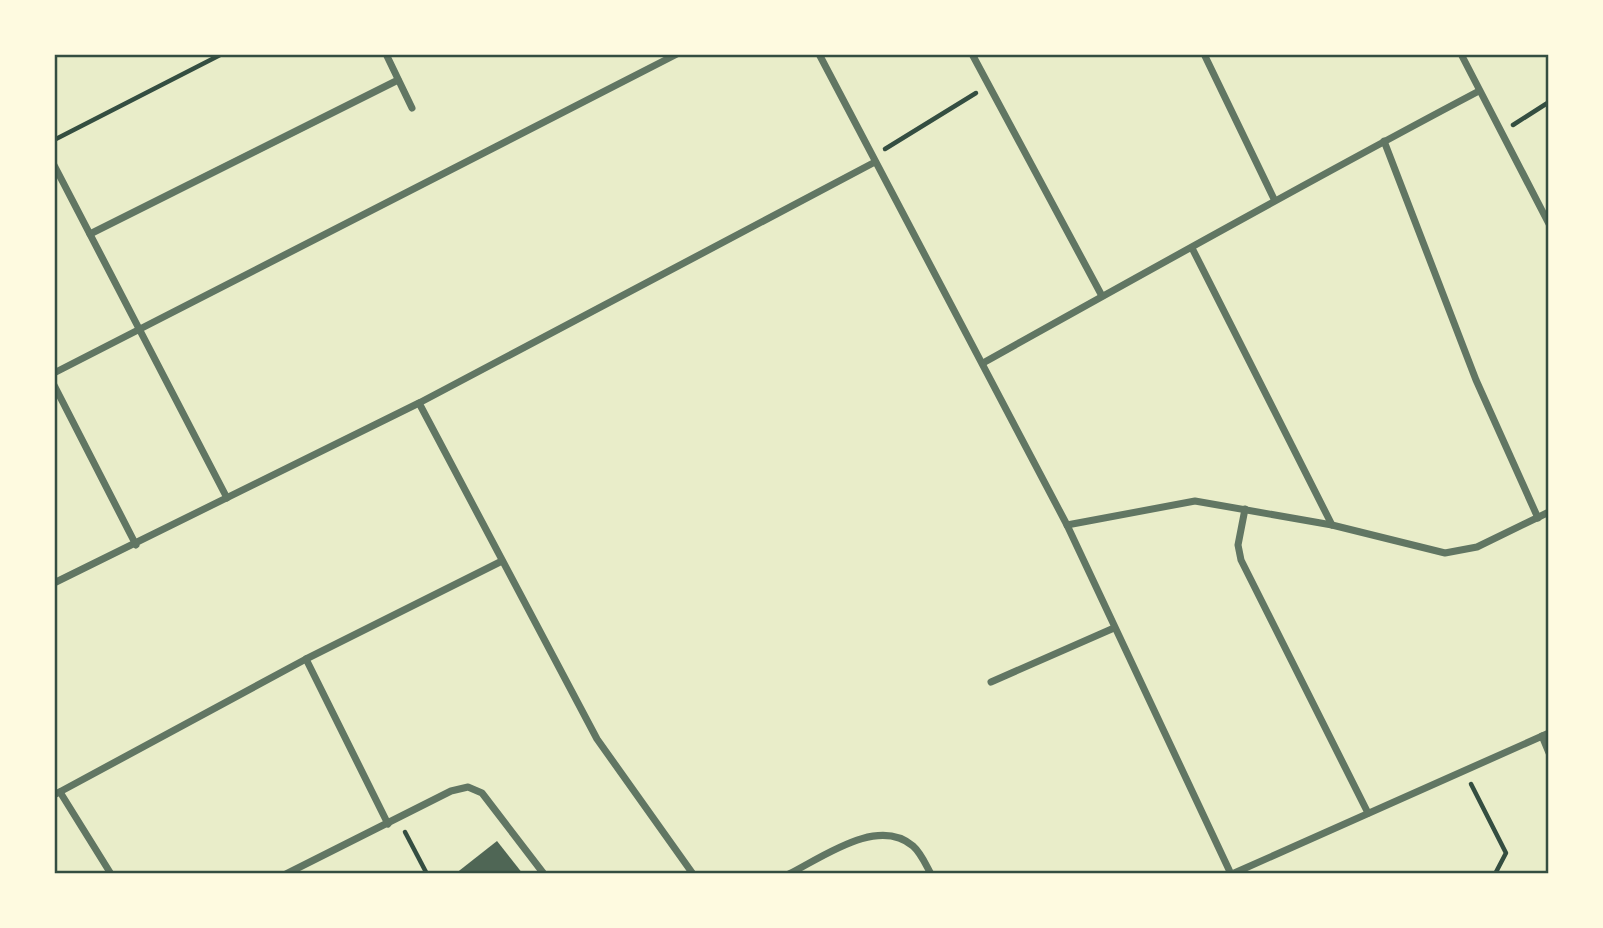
<svg xmlns="http://www.w3.org/2000/svg" width="1603" height="928" viewBox="0 0 1603 928" font-family="'Alegreya Sans',sans-serif">
<style>
.building{fill:#4f6655}
.lines{fill:none;stroke-linecap:round;stroke-linejoin:round}
.path{stroke:#344e41;stroke-width:4.5}
.minor{stroke:#617663;stroke-width:7}
.neatline{fill:none;stroke:#344e41;stroke-width:2.5}
</style>
<rect width="100%" height="100%" fill="#e9edc9"/>
<path class="building" d="M497,841l26,33h-68z"/>
<g class="lines">
<g class="path">
<path d="M1513,125l36,-23"/>
<path d="M54,140l168,-86"/>
<path d="M885,149l91,-56"/>
<path d="M1471,784l35,69 -11,21"/>
<path d="M405,832l22,42"/>
</g>
<g class="minor">
<path d="M386,54l26,54"/>
<path d="M819,54l248,471 164,349"/>
<path d="M972,54l130,242"/>
<path d="M1204,54l70,145"/>
<path d="M1461,54l88,170"/>
<path d="M1384,141l92,239 62,138"/>
<path d="M54,165l173,333"/>
<path d="M90,234l308,-154"/>
<path d="M1192,248l140,277"/>
<path d="M983,363c165,-92 329,-184 496,-272"/>
<path d="M54,373l623,-319"/>
<path d="M54,385l82,160"/>
<path d="M419,403l178,336 96,135"/>
<path d="M1245,509l-7,36 3,15 127,253"/>
<path d="M1067,525l128,-24 137,24 113,28 32,-6 72,-35"/>
<path d="M54,583l365,-180 456,-241"/>
<path d="M306,659l82,165"/>
<path d="M991,682l123,-54"/>
<path d="M1542,736l7,17"/>
<path d="M60,792l51,82"/>
<path d="M54,795l252,-136 196,-98"/>
<path d="M286,874l165,-83 17,-4 14,6 62,81"/>
<path d="M789,874c34,-17 89,-58 124,-28 8,7 13,19 18,28"/>
<path d="M1232,874l317,-141"/>
</g>
</g>
<rect width="1603" height="928" fill="none" stroke="#fefae0" stroke-width="112"/>
<rect x="56" y="56" width="1491" height="816" class="neatline"/>
</svg>
